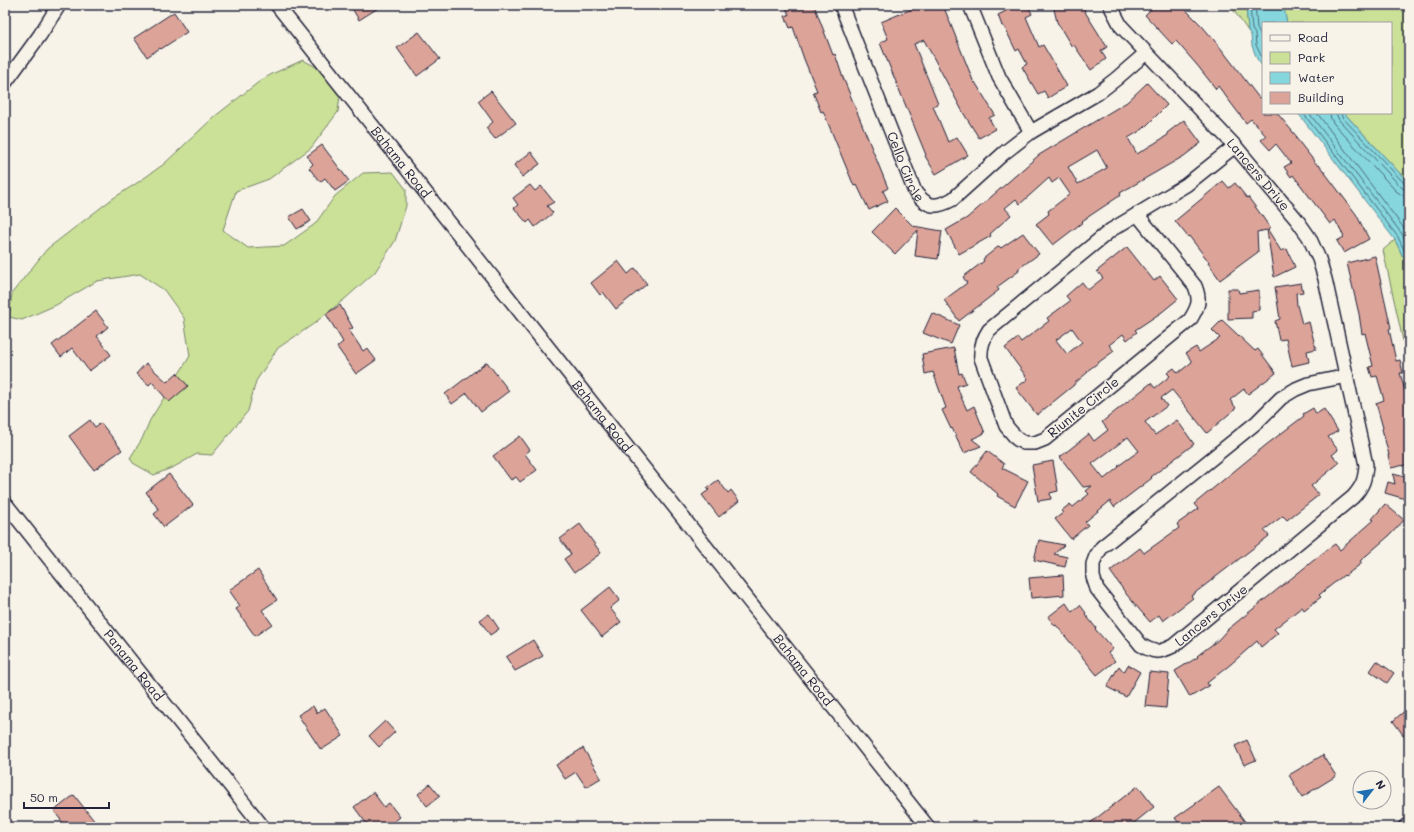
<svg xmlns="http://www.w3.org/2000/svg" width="1414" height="832" viewBox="0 0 1414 832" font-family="Mali,sans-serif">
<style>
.green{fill:#cae197;stroke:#768269}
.water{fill:#85d6dd;stroke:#5d8e9c}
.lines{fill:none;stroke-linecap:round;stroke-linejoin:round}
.shore{stroke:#4a6a7c;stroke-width:1}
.building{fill:#dca399;stroke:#22223b;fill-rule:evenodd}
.minor-casing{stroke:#22223b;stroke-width:16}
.minor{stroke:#f7f3e8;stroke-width:13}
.labels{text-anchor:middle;stroke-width:3;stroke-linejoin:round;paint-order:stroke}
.street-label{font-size:13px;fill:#22223b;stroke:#f7f3e8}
</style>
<rect width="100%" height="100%" fill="#f7f3e8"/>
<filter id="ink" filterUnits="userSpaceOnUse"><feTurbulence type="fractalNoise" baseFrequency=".025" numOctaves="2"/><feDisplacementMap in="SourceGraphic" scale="8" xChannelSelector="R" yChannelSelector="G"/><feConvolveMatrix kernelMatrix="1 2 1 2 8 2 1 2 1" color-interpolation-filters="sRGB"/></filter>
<g filter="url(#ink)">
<g class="green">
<path d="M1230,5h16l2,26z"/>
<path d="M1280,5h129v178l-65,-70h47v-90h-104z"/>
<path d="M303,60l15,8 22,27 -2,17 -27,36 -42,31 -33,12 -13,39 25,18 36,-2 31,-22 20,-28 28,-23 30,-1 13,17v17l-11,35 -20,31 -29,26 -34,27 -34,23 -22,33 -8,30 -36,44 -15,-1 -23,13 -20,8 -21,-12 -3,-5 12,-19 8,-19 40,-64 -6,-38 -20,-28 -24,-16 -43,7 -41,24 -34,15 -13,-3 3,-24 35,-44 65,-50 28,-18 24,-17 50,-47 46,-36 12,-7z"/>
<path d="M1395,240l8,17 6,3v108l-26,-118z"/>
</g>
<g class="water">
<path d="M1246,5h34l4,3 3,15h-24v44l-6,-8 -5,-13 -1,-11 -3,-4z"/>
<path d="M1298,113h46l65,70v77l-6,-3 -8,-17z"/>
</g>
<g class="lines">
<g class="shore">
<path d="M1250,5l2,24 3,5 1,11 7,15"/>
<path d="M1255,5l2,23 3,5 3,16"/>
<path d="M1303,113l95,124 8,17 3,1"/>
<path d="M1309,113l93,121 7,14"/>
<path d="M1317,113l92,122"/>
<path d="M1330,113l1,6 3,5 62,67 6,4 7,1"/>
<path d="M1336,113l3,7 62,67 3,2 5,1"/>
<path d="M1341,113l1,4 62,66 5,2"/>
</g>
</g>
<g class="building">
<path d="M350,5h33l-24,15z"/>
<path d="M785,5h29l19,50 2,-1 7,21 46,113 -5,3 5,10 -19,9 -12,-25 -3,1 -31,-75 -2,1 -8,-20 4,-1 -13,-32 -11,-32 -3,1 -5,-12 4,-1z"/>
<path d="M921,5h22l31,78 1,-1 20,33 -6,3 6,11 -16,9 -15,-24 -40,-74 -10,4 24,60 -5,2 15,36 9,-5 11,18 -32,19 -11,-18 1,-1 -46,-112 8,-4 -7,-17z"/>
<path d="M1003,5h25l4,9 -6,3 13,30 4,-2 24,41 -19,12 -4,-7 -6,3 -16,-27 5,-3 -8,-15 -3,2 -12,-25h-2l-4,-11 8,-4z"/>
<path d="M1053,5h30l2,7 22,35 -6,4 5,8 -15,11 -17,-25 -2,2 -15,-25z"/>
<path d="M1155,5h26l21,21 17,20 40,52 4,-3v18h14l20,24 -1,1 22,28 1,-1 37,49 13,25 -25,14 -7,-12 7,-4 -9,-17 -5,4 -37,-49 -2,2 -7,-10 7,-4 -15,-19 -6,6 -9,-10 5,-4 -15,-17 -5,4 -28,-37 -2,3 -19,-24 -21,-24 -4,3 -27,-29z"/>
<path d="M174,12l13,20 -26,17 -1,-1 -13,9 -13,-19z"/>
<path d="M419,32l21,27 -23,17 -20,-28z"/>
<path d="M1147,83l20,22 -24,24 -15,9 9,16 31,-19 -1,-2 17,-13 17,23 -17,13 -64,37 1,2 -39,26 1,1 -30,23 -17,-21 13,-10 -1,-3 22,-17 -11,-16 -7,5 -3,-5 -29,26 -4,-5 -11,9 6,7 -21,19 1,2 -32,18 -13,-24 21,-12 72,-63 88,-53zM1097,150l10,18 -29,16 -10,-17z"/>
<path d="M491,91l25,32 -21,16 -9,-11 7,-6 -15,-21z"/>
<path d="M322,145l27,36 -14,10 -10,-13 -5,4 -11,-14 4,-4 -6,-8z"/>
<path d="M531,152l9,12 -18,13 -8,-12z"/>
<path d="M1223,181l6,7 6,-5 12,15 1,-1 14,19 8,12 -2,2 13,21 6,-2 8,18 -21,10 -7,-47 -10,2 1,20 -38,28 -12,-17 1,-1 -20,-26 -1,1 -13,-16z"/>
<path d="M530,185l5,6 6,-5 13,16 -7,4 6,7 -18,14 -5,-7 -3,3 -13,-15 4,-3 -5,-7z"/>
<path d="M895,208l18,18 29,5 -4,28 -23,-3 3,-26 -23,24 -23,-22z"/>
<path d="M303,209l8,12 -14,8 -8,-12z"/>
<path d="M1023,233l16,21 -21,15 1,2 -22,16 2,3 -40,31 -15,-21 23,-17 -4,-6 21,-16 -1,-2 16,-13 2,2z"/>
<path d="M1127,247l27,34 6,-5 18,23 -16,13 -27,18 2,2 -10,8 -4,-6 -14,11 5,6 -27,20 1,1 -14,12v1l-37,30 -21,-27 12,-9 -23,-31 13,-10 3,4 28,-21 -2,-3 23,-17 -4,-5 16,-14 6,8 15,-12 -6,-7zM1072,328l10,14 -15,12 -11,-14z"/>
<path d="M1375,256l16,72 -2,1 7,32 4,-1 3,13h-3l9,32v2l-3,1 3,12v44l-18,4 -3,-13h1l-7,-26 1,-1 -7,-25 8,-3 -7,-24 -5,1 -3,-10 4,-1 -8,-33 -3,1 -3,-20 -12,-51z"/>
<path d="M618,261l10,13 7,-6 12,16 -31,25 -13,-17 -3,3 -9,-12z"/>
<path d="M1301,283l2,9 -7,1 1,12 5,19 7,-2 7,27 -9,2 2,11 -17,4 -6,-27 -7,1 -4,-19 5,-2 -5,-32z"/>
<path d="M1228,289h10l1,4 20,-3v20l-7,1v7l-24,1z"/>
<path d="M340,305l13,23 -4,2 14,21 4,-3 9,12 -20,14 -19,-27 6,-5 -17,-28z"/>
<path d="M96,311l12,16 -11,9 14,19 -22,16 -17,-23 -11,9 -9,-12z"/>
<path d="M932,313l27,12 -8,19 -28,-11z"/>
<path d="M1222,320l33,31 3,-2 18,24 -28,21 -4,-5 -14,11 6,8 -29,25 -35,-43 -11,8 6,8 -22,16 10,13 22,-15 17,24 -43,33 1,1 -38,29 -4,-6 -25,21 3,3 -17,14 -16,-20 8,-6 -2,-2 9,-7 3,3 16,-13 -3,-3 6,-5 -9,1 -23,-30 29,-23 5,7 14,-11 -6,-8 49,-39 4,5 15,-12 -3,-3 7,-5 4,5 14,-11 -6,-9 10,-6 3,5 21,-14 -8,-8zM1128,437l11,14 -21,15 1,1 -15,12 -12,-15z"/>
<path d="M954,348l5,26 3,-1 4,10 -9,3 4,11 6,13 7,-4 11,27 -13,6 9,7 -17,7 -12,-25 -1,1 -9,-19 4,-2 -13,-36 -8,2 -3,-20z"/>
<path d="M487,362l22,29 -28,21 -14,-19 -15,11 -7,-10z"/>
<path d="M146,363l21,19 10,-9 11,13 -19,16 -17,-20 -3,3 -13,-11z"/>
<path d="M1313,408l3,6 8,-5 14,22 -10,6 10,13 -6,5 7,8 -28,23 8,9 -32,25 -4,-4 -19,14 5,6 -78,60 2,2 -30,23 -4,-6 -9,7 -23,-27 -17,-24 30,-23 4,5 35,-25 -2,-4 21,-15 -4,-5 72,-59 38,-29 -1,-2z"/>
<path d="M90,420l5,7 6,-4 21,27 -28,20 -25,-34z"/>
<path d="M520,436l10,14 -5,4 12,16 -17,12 -4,-5 -5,3 -18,-24z"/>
<path d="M987,451l17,13 -2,4 26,13 -13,25 -18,-10 1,-2 -27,-22z"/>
<path d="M1053,461l5,30 -8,2 1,6 -13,2 -6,-36z"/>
<path d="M169,474l24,31 -29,22 -10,-13 5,-4 -13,-18z"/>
<path d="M1393,474l16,4v22l-24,-7 3,-11 7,2z"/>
<path d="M718,480l10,13 3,-3 8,11 -20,16 -17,-22 7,-5 -2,-2z"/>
<path d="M1385,504l19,16 -14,15 -30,26 2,2 -17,13 -1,-1 -25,20 2,2 -17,13 -2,-3 -28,22 4,4 -17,14 -4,-6 -26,23 -24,19 2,3 -19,11 -15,-26 23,-14 -1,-1 21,-16 9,-10 102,-82 6,-4 5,6 34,-30 -2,-1z"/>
<path d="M580,524l21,29 -27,20 -10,-14 7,-5 -11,-15z"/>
<path d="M1039,540l25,5 -10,9 13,3 -2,10 -31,-7z"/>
<path d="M258,570l19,30 -15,10 10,14 -17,12 -19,-27 4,-3 -11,-16z"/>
<path d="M1063,575l1,20 -33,3 -2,-20z"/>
<path d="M610,587l10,13 -10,8 11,14 -19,15 -21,-27z"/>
<path d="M1066,603l6,9 8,-7 6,8 -1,1 11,14 -1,1 18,20 -5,4 7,8 -18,14 -41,-50 -1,1 -7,-9z"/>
<path d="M489,614l10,15 -9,6 -10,-15z"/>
<path d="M533,640l10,16 -28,15 -9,-14z"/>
<path d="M1377,661l17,12 -7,10 -17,-12z"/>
<path d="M1128,665l12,7 -14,25 -19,-10 12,-21 5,6z"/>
<path d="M1149,672l20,2 -3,34 -21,-2z"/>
<path d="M313,706l4,7 8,-5 18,28 -22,14 -23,-35z"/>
<path d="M1409,707v36l-16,-22z"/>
<path d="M385,721l10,11 -16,15 -10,-11z"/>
<path d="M1247,740l9,20 -12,5 -9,-19z"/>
<path d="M583,748l18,30 -15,9 -10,-15 -11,7 -9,-14z"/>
<path d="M1323,755l13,21 -34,21 -13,-22z"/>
<path d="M430,784l10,12 -13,10 -9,-12z"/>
<path d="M1138,786l16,21 -25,20h-44z"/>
<path d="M1219,787l30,40h-67l-7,-9z"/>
<path d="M373,792l11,15 5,-4 11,14 -13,10h-18l-15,-20z"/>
<path d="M74,795l25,32h-23l-3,-4 -4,4h-3l-12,-16z"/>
</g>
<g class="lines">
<g class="minor-casing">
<g id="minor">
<path id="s1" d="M277,5l651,822"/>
<path id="s2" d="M841,5l74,187c12,15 20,17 38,7l51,-46 27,-21 67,-39 18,-14 30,-26"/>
<path d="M970,5l29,72 32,55"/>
<path id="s3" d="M1110,5l11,21 114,120 62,74 12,17 10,22 6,20 41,186c-1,14 -3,21 -13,32l-180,149c-14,7 -19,7 -32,-1l-44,-56 -4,-12v-13l3,-8 6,-9 155,-125 24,-24 15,-9 12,-5 39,-8"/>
<path d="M5,83l35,-48 19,-30"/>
<path d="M1137,214l58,72c6,15 3,21 -5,34l-145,119 -10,4h-11l-7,-4 -11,-13 -25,-68c-1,-11 2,-19 8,-28l122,-100 75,-45 49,-39"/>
<path id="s4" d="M5,503l258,324"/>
<path d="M1405,827l4,-3"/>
</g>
</g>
<use href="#minor" class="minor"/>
</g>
</g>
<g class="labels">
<g class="street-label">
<text dy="5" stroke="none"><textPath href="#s1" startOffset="200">Bahama Road</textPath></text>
<text dy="5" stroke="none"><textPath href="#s2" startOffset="174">Cello Circle</textPath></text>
<text dy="5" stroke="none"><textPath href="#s3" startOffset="226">Lancers Drive</textPath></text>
<text transform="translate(1083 407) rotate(-39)" y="5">Riunite Circle</text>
<text dy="5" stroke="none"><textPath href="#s1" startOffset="524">Bahama Road</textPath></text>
<text transform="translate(1211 615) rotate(-39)" y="5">Lancers Drive</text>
<text dy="5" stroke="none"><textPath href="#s4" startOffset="207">Panama Road</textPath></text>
<text dy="5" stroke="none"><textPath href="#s1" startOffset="848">Bahama Road</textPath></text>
</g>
</g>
<rect width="1414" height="832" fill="none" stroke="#f7f3e8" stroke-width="20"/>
<rect x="10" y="10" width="1394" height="812" fill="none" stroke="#22223b" stroke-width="1.5" filter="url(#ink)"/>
<rect x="1262" y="22" width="130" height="92" fill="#f7f3e8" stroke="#a29fa3"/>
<rect x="1270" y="35" width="20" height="6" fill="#f7f3e8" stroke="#a29fa3"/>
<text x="1298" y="42" font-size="12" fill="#22223b">Road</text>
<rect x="1270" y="52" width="20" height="12" fill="#cae197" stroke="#a29fa3"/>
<text x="1298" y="62" font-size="12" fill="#22223b">Park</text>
<rect x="1270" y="72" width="20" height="12" fill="#85d6dd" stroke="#a29fa3"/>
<text x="1298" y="82" font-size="12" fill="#22223b">Water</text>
<rect x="1270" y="92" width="20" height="12" fill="#dca399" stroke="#a29fa3"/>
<text x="1298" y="102" font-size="12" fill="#22223b">Building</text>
<g transform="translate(1372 790) rotate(59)"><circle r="19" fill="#f7f3e8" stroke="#a29fa3"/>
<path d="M0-3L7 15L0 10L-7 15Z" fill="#1f6fb2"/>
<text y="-6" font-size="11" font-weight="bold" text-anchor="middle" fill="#22223b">N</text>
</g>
<path d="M24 802v6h85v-6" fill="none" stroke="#22223b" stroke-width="2"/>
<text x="30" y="802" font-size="12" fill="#22223b" stroke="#f7f3e8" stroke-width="3" paint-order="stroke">50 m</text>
</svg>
